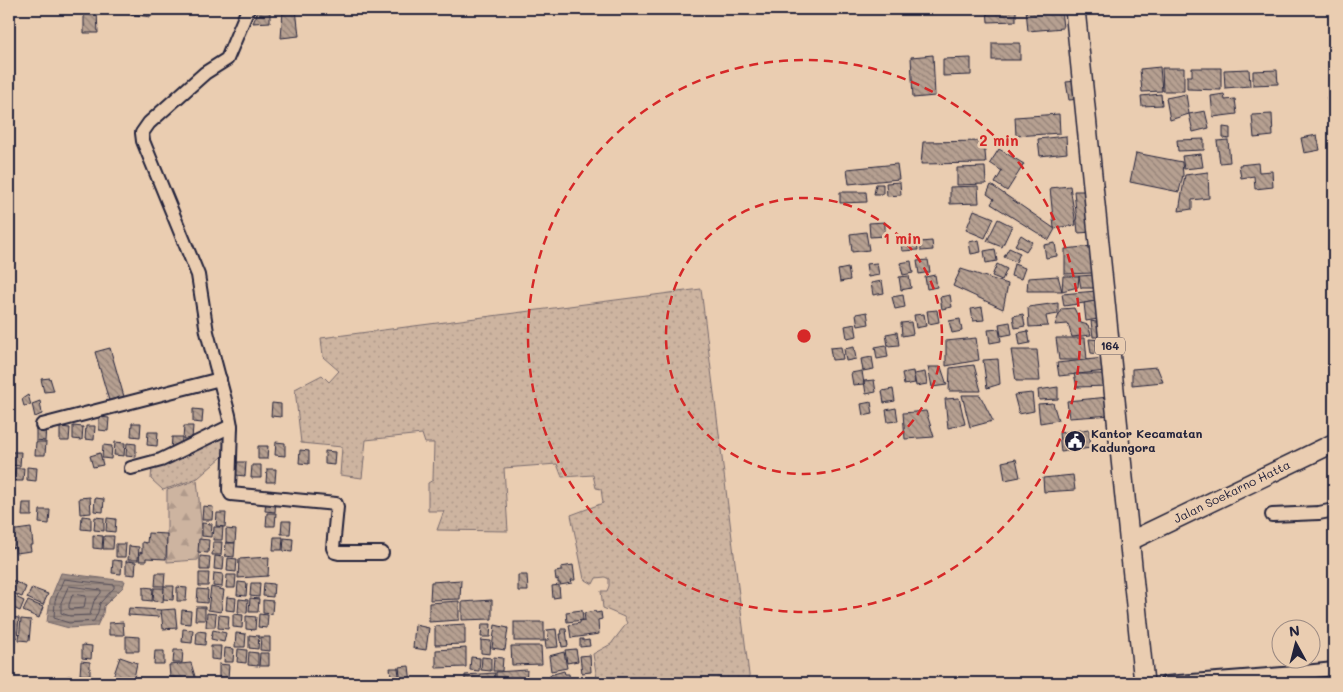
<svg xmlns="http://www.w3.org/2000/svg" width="1343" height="692" viewBox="0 0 1343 692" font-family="Mali,sans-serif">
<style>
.grass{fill:url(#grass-dots);stroke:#786b6e}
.forest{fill:url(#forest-firs);stroke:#786b6e}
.water{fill:url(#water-rules);stroke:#6e6368}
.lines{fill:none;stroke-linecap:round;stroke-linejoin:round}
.shore{stroke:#544e59;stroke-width:1}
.building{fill:url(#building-back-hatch);stroke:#22223b}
.street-casing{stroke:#22223b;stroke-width:16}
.secondary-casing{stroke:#22223b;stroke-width:21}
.primary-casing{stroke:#22223b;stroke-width:22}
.street{stroke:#eacdb1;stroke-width:12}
.secondary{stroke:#eacdb1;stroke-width:18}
.primary{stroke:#eacdb1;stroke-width:19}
.ring{fill:none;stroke:#d62828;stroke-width:2.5;stroke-dasharray:9 6}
.labels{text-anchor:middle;stroke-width:5;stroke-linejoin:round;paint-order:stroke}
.shield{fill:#eacdb1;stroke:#5e555e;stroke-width:1}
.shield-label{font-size:11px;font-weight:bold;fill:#22223b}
.poi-label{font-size:12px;font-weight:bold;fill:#22223b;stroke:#eacdb1;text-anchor:start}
.street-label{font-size:12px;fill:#22223b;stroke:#eacdb1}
.centre{fill:#d62828;stroke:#eacdb1;stroke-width:2.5}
.ring-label{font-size:15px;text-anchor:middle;font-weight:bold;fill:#d62828;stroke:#eacdb1;stroke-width:5;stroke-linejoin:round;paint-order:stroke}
</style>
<defs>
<pattern id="grass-dots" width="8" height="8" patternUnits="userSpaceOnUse" patternTransform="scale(1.25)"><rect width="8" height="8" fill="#cdb4a0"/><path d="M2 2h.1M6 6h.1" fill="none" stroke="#b09a8b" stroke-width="1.8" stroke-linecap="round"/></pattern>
<pattern id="forest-firs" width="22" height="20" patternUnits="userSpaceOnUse" patternTransform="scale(1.25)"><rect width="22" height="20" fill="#cdb4a0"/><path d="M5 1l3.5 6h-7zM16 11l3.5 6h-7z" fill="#b09a8b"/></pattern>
<pattern id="water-rules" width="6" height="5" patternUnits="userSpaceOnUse" patternTransform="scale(1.25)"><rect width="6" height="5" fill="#a08f86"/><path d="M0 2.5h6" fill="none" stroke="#82746f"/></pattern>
<pattern id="building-back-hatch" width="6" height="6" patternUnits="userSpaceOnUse" patternTransform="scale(1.25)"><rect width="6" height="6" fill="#b6a091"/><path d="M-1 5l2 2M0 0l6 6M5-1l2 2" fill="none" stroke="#948278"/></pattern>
</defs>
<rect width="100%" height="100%" fill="#eacdb1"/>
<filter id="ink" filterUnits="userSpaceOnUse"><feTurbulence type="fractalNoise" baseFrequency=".02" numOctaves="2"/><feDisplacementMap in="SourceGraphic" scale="10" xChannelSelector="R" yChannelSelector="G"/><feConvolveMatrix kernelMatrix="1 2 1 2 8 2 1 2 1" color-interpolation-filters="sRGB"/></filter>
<g filter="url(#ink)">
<g class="grass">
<path d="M701,289l49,394h-167l14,-4 -4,-25 18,-10 16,-21 -3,-6 -21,-9 -2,-17h6l2,-5v-7l-4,-2 -9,1 -3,6 -9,-5 -13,-64 32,-12 -2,-14 -5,-1 -3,-13 -31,2 -5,-13 -53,4 4,63 -71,-1 7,-19h-16v-28l5,-3 1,-37h-9l-3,-9 -56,6 -4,38 -22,-3 2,-28 -41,-4 -6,-54 27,-14 7,7 10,-11 -16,-14 -2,-19z"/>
<path d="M229,429l1,21 -32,28 -35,12 -12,-11 1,-13z"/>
</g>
<path class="forest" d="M197,480l5,49 -4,31 -31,2v-72z"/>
<path class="water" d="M61,573l64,8 -2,6 -19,19 -1,7 -6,13 -28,2 -22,-6 3,-22z"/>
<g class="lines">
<g class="shore">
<path d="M64,579l50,6v3l-14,15 -2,9 -4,9 -25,2 -15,-5 1,-17z"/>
<path d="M69,586l32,4v3l-7,8 -4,14 -20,1 -9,-3v-10z"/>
<path d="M73,594l13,2 -2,12 -13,1 -2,-1v-3z"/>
</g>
</g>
<g class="building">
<path d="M107,9h48l-4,8 -44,-6z"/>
<path d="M292,9h4l3,27 -18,2 2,-27z"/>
<path d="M987,9h29v12l-28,1z"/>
<path d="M1026,9h35l2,19 -35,3z"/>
<path d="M270,11v11l-17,1 5,-11z"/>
<path d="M97,12l1,21h-14v-20z"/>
<rect x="992" y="43" width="28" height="17"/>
<path d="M933,55l2,41 -22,2 -2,-41z"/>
<path d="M971,58v17l-28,1v-17z"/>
<path d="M1160,67l2,24 -20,1 -2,-23z"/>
<path d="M1162,68h22v23h-21z"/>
<path d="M1192,68h29v22l-34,-1v-13h5z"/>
<path d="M1249,69l1,17 -25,2 -1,-18z"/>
<path d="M1277,70l1,14 -25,1v-14z"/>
<path d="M1077,81l3,18 -11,1 -3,-18z"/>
<path d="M1161,94l1,11 -20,1 -1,-10z"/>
<path d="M1186,94l3,20 -19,6 -4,-22z"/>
<path d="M1224,94l1,6 10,-1 2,15 -24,3 -2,-21z"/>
<path d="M1334,96v15h-5l-2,-14z"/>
<path d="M1205,111l4,17 -16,4 -4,-18z"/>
<path d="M1059,114l1,19 -44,3 -1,-19z"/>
<path d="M1272,114l1,22 -19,2 -2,-23z"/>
<path d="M1223,127l7,1v11l-7,-1z"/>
<path d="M1317,135l3,15 -16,3 -3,-15z"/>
<path d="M1066,136l1,17 -27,3 -2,-17z"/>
<path d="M1204,139v11l-26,1 -1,-11z"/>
<path d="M1228,140l2,22 -10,1 -3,-22z"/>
<path d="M984,141l2,22 -65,1 2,-22z"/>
<path d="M999,149l25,15 -17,27 -12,-8 7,-12 -12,-8z"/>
<path d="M1136,153l46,9 1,13 -4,17 -49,-10z"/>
<path d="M1201,154l2,13 -19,2 -2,-13z"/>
<path d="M1258,163l1,9 13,-1 1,16 -18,2 -1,-13 -13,2 -2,-13z"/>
<path d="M897,164l2,15 -50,5 -2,-15z"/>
<path d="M985,167l1,17 -29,1v-17z"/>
<path d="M1208,172l1,26 -17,2v9l-13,2 6,-36z"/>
<path d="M900,182l1,13 -14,1 -1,-13z"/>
<path d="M876,184h7v10h-9z"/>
<path d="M991,185l64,44 -6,11 -58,-36 3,-5 -7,-5z"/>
<path d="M978,186l1,17 -29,1v-17z"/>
<path d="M1070,186l6,39 -22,3 -4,-40z"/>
<path d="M1074,191h15l4,41 -15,1z"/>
<path d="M840,192h26l1,10 -27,1z"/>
<path d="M974,210l20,8 -9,20 -19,-8z"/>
<path d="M998,219l14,7 -10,21 -15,-6z"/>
<path d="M885,222v14l-15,1 -1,-14z"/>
<path d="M866,232l3,18 -17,2 -2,-18z"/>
<path d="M1021,235l11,7 -6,9 -11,-6z"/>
<path d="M979,240l2,12 -10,2 -2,-12z"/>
<path d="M917,241l1,9 -16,1 -1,-9z"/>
<path d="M932,241l1,9 -12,1 -1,-9z"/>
<path d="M1055,243l2,13 -11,2 -2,-13z"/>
<path d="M1092,246l2,27 -29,1v-25z"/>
<path d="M1009,248l11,5 -4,9 -12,-5z"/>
<path d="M995,249l2,12 -11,2 -2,-12z"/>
<path d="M928,260l2,12 -11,2 -2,-13z"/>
<path d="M911,261l2,12 -10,2 -3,-12z"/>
<path d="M877,263l2,12 -11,2 -2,-13z"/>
<path d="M997,264l10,5 -5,11 -10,-4z"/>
<path d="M1014,264l11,4 -4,11 -10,-3z"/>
<path d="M848,268l2,12 -10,2 -2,-12z"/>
<path d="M961,269l47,15 -5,25 -50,-23z"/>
<path d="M935,275l2,12 -10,2 -2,-12z"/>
<path d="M1094,275l2,13h-15l-2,-12z"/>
<path d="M909,276l2,12 -10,2 -2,-13z"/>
<path d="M1058,276l4,15h-35l1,-13z"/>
<path d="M1063,276h16l-1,11 -16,4z"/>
<path d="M882,281l2,12 -11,2 -2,-12z"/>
<path d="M1096,291l2,10 -34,5 -2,-12z"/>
<path d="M903,295l2,12 -10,2 -3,-12z"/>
<path d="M950,295l2,12 -10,2 -2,-12z"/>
<path d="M1095,301l3,18 -12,2 -2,-18z"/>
<path d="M1058,303v11l-12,2 2,10 -19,1 -1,-20z"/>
<path d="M982,307l2,13 -11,1 -2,-12z"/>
<path d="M1074,308l7,15 7,2 3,10 -19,2 -4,-13 -13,1 6,-16z"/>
<path d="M937,310l2,12 -10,2 -2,-13z"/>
<path d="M867,312l2,12 -11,2 -2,-12z"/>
<path d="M924,314l2,12 -10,2 -2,-13z"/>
<path d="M1023,314l2,12 -10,2 -2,-12z"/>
<path d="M960,319l2,12 -10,2 -3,-12z"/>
<path d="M1091,321l10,2 1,14h-9z"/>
<path d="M911,322l2,12 -11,2 -1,-13z"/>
<path d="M1010,322l2,12 -11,2 -2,-12z"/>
<path d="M855,324l2,12 -10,2 -2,-12z"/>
<path d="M999,329l2,12 -11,2 -2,-13z"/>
<path d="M1028,331l2,12 -10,2 -2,-12z"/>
<path d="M897,332l2,13 -11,1 -2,-12z"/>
<path d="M976,338l3,22 -33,6v-25z"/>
<path d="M1056,338h29l2,22h-28z"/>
<path d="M1089,339l12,1 4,15 -14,-2z"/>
<path d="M886,345l2,12 -11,2 -2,-12z"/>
<path d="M841,347l2,12 -11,1 -2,-12z"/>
<path d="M854,347l2,12 -10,2 -2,-12z"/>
<path d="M110,348l15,52 -15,4 -15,-52z"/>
<path d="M1011,350h26l3,31h-24z"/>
<path d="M872,357l2,12 -11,2 -2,-12z"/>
<path d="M1104,358l2,13 -47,5 -2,-13z"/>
<path d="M998,359l2,25 -13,4 -4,-28z"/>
<path d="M974,365l7,26h-32l1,-23z"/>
<path d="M928,367h13l6,18 -15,2z"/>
<path d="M1157,367l6,15 -31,3v-16z"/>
<path d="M862,371l2,13 -11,1 -2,-12z"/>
<path d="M913,371l2,12 -11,2 -2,-12z"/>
<path d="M925,372l2,12 -11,2 -2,-12z"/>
<path d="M1074,374h31l3,12 -31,1z"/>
<path d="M50,378l4,13 -10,1 -3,-13z"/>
<path d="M874,380l2,12 -10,2 -2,-13z"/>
<path d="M1058,387v12l-19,1 -1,-10z"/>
<path d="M893,389l2,12 -11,2 -2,-12z"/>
<path d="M1032,393l2,18 -15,3 -5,-19z"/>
<path d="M28,395l3,10 -7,1 -2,-7z"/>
<path d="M962,395h18l13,26 -23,6z"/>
<path d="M1109,397l4,18 -44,3 -2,-17z"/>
<path d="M959,398l6,26 -17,4 -3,-29z"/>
<path d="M40,401l2,13 -7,3 -3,-13z"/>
<path d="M871,402l2,12 -10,2 -2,-12z"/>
<path d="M272,403l9,1v13l-10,-1z"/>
<path d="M1053,403l5,17 -18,3 -2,-19z"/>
<path d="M896,408l2,13 -10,1 -2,-12z"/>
<path d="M193,409l10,1 -1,13 -9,-1z"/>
<path d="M926,411l8,26 -29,2 -2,-26z"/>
<path d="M99,417l10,1 -1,13 -9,-1z"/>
<path d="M9,419h4l-1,13h-3z"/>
<path d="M132,423h9l-1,14 -9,-1z"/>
<path d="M73,426l10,1 -1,13 -9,-1z"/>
<path d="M86,426h9l-1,14 -9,-1z"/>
<path d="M184,426h9l-1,13h-9z"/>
<path d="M36,427l10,1 -1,13 -9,-1z"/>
<path d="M60,427l10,1 -1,13h-9z"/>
<path d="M1089,429l2,19 -30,4 -2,-19z"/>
<path d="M148,432h10l-1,14 -10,-1z"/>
<path d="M172,437h10l-1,14 -10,-1z"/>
<path d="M36,442h10l-1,13h-10z"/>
<path d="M115,442l10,1 -1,13 -10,-1z"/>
<path d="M276,442l9,1v13l-10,-1z"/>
<path d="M127,443l9,1v13l-10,-1z"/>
<path d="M103,445l9,1 -1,13 -9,-1z"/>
<path d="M258,446h10l-1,13h-9z"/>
<path d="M300,450l9,1v13l-10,-1z"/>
<path d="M325,451l10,1 -1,13 -9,-1z"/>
<path d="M12,452h9l-1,14 -9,-1z"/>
<path d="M100,453l3,12 -10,2 -3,-11z"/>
<path d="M1016,459l4,18 -15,3 -3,-18z"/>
<path d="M237,462h9l-1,14 -9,-1z"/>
<path d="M252,465h9v13h-10z"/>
<path d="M27,467l10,1 -1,13 -9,-1z"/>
<path d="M15,468h9l-1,13h-9z"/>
<path d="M267,469h9l-1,13h-9z"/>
<path d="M1073,475l2,15 -31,2 -1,-14z"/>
<path d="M90,497l1,16 -11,1 -1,-16z"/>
<path d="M95,498l9,1 -1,13 -9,-1z"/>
<path d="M266,498h10l-1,14 -10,-1z"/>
<path d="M23,503h9v13h-10z"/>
<path d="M203,506l10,1 -1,13h-10z"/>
<path d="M40,510h10l-1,14 -10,-1z"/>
<path d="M217,513h9l-1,14 -9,-1z"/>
<path d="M267,513h9l-1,13h-9z"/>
<path d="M82,516l9,1v13l-10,-1z"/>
<path d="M95,517l9,1v13l-10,-1z"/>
<path d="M107,518l9,1 -1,13 -9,-1z"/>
<path d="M282,521h9l-1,13h-9z"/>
<path d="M202,523l10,1 -1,13 -9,-1z"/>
<path d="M214,527h9l-1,13h-9z"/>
<path d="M31,528l2,17h-3l1,6 -15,2 -1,-6 -4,1 -2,-17z"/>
<path d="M226,529l10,1 -1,13 -9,-1z"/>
<path d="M148,533l19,1 -1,25 -20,-1v3h-7l1,-9 2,1v-11l5,1z"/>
<path d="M93,535l10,1 -1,13 -9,-1z"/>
<path d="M104,536h10l-1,13h-10z"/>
<path d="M274,537h9l-1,13h-9z"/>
<path d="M284,538l9,1 -1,13 -9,-1z"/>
<path d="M199,539l10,1 -1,13 -10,-1z"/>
<path d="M213,542h9l-1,13h-9z"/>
<path d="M226,543h9l-1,14 -9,-1z"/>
<path d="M116,544h10l-1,13h-9z"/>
<path d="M129,546l10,1 -1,13h-10z"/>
<path d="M200,556l10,1 -1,13h-9z"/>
<path d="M215,556l9,1 -1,13 -9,-1z"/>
<path d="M269,557l-1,19 -30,2 1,-19z"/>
<path d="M228,558l9,1 -1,13 -9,-1z"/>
<path d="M113,560l9,1 -1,13 -9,-1z"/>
<path d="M126,561l10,1 -1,13 -9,-1z"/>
<path d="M573,565l2,15h-4l1,3 -12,2v-2h-2v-4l-2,1 -1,-8 6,-1v-4z"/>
<path d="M156,573h9l-1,13h-9z"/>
<path d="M199,573h10l-1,13h-9z"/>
<path d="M214,573l9,1 -1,13 -9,-1z"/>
<path d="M227,575h9l-1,13h-9z"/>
<path d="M518,575h9l1,16h-10z"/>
<path d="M11,580l15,7 -4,10 -13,-5v-8z"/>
<path d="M461,580l-1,19 -30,1 1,-18z"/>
<path d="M238,582l9,1 -1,13 -9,-1z"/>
<path d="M251,583h9l-1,14 -9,-1z"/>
<path d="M264,583l10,1 -1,13 -10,-1z"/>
<path d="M559,585l1,12 -7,1 -1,-12z"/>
<path d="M164,586h10l-1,14 -10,-1z"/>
<path d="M143,587l10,1 -1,13 -9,-1z"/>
<path d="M177,587l10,1 -1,13h-9z"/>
<path d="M211,587l13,3 -3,22 -13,-2z"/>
<path d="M32,588l16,6 -5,11 -16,-7z"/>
<path d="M154,588h10l-1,14 -10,-1z"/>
<path d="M198,589l10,1 -1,13 -10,-1z"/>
<path d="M9,594l15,7 -4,10 -11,-5z"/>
<path d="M227,597l9,1 -1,13 -9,-1z"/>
<path d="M250,598l9,1 -1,13h-9z"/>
<path d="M239,599l9,1 -1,13 -9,-1z"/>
<path d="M263,600l10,1 -1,13 -9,-1z"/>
<path d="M492,600v19l-30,1v-18z"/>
<path d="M28,601l15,6 -4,11 -16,-7z"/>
<path d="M459,601v19l-30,2v-19z"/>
<path d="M196,607h9v13h-10z"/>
<path d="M129,608l32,2 -2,7 -31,-2z"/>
<path d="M175,609l2,19 -14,1 -2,-19z"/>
<path d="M182,610l9,1 -1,13 -9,-1z"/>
<path d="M582,610l1,10 -16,2 -1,-10z"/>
<path d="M595,611l1,2 5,-1 1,7 -4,1 1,14 -28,4 -2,-13 11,-2v-2l5,-1 -1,-7z"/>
<path d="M207,613l9,1 -1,13h-9z"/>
<path d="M233,614l10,1 -1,13 -9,-1z"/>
<path d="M259,614l9,1 -1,13 -9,-1z"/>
<path d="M219,615l10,1 -1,13 -10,-1z"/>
<path d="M246,616l10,1 -1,13 -9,-1z"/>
<path d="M9,617l10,1 -2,20h-8z"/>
<path d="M21,619l10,1 -2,21 -10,-1z"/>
<path d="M123,622l1,13h-15v-12z"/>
<rect x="514" y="622" width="30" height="19"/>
<path d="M465,624v20l-30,1v-19z"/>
<path d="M482,624h9l-1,13h-9z"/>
<path d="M415,625l14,3 -3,22 -13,-2z"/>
<path d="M495,625l13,3 -3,22 -13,-2z"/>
<path d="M183,629l10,1 -1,13 -10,-1z"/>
<path d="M556,629l2,18 -12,1 -1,-8h4l-2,-10z"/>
<path d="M561,629h5l2,17 -6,1 -2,-13h2z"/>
<path d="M213,630l13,3 -2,9 -13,-3z"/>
<path d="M197,631l9,1 -1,13 -9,-1z"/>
<path d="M236,633l10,1 -1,13h-10z"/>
<path d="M249,635l10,1 -1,13 -9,-1z"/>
<path d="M126,636l13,1v14h-13z"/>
<path d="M261,637h9v14l-10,-1z"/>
<path d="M580,639h3v2l6,-1 1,6 -10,1z"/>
<path d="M481,640l10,1 -1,13 -9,-1z"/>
<path d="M9,641h6l-2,21h-4z"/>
<path d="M82,645l10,1 -1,13 -9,-1z"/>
<path d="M211,646h10l-1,14 -9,-1z"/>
<path d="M511,646h30l1,18 -30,1z"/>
<path d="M225,648l9,1 -1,13h-9z"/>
<path d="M466,648v19l-30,1v-18z"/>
<path d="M238,649l9,1 -1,13 -9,-1z"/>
<path d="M576,649l2,12 -11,2 -2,-13z"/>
<path d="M174,650h9l-1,13h-9z"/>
<path d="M155,651h9v13h-10z"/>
<path d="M249,652l9,1v13l-10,-1z"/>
<path d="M564,652l3,16 -16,3 -2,-15z"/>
<path d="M260,653h9v13h-10z"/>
<path d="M590,655l1,17 -9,1 -2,-17z"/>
<path d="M120,657l17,6 -4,20h-6l-15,-3z"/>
<path d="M471,657l9,1 -1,13 -9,-1z"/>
<path d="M482,657l9,1v13l-10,-1z"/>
<path d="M494,657l9,1 -1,13h-9z"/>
<path d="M81,661l9,1v13h-10z"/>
<path d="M191,663l5,17 -26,-3 -1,-12z"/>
<path d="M219,664l10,1 -1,13 -9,-1z"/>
<path d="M409,666l2,17h-10l-2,-16z"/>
<path d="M390,668h8l2,15h-8z"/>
<path d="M527,670l-1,13h-30v-11z"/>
<path d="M564,671l1,3h4l1,8 -18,1 -2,-8z"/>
<path d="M495,673l-1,10h-29v-8z"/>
<path d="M70,676l1,7h-48l-1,-1z"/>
<path d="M93,676l1,7h-12l-1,-6z"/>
</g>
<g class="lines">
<g class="street-casing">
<g id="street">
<path d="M42,425l178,-46"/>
<path d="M231,426l-2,64 2,4 105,10 1,3 -4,41 2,4 4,1h43"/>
<path d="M131,468l30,-8 70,-34 -2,-11 -22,-83 -9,-57 -55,-134 -1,-8 7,-10 56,-50 22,-14 21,-50"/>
<path d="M1272,515l47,-2 15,-3"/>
<path d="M1166,683l129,-10 39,-4"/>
</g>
</g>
<g class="secondary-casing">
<path id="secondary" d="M1130,541l204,-98"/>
</g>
<g class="primary-casing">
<path id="primary" d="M1075,9l69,674"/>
</g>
<use href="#street" class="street"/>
<use href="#secondary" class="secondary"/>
<use href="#primary" class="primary"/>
</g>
</g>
<g class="ring">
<circle cx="804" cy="336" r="138"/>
<circle cx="804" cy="336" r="276"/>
</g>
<defs>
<g id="civic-disc" transform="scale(1.125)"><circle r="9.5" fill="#22223b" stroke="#eacdb1"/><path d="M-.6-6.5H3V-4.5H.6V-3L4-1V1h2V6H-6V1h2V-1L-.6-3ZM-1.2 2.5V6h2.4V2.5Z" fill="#fff"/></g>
</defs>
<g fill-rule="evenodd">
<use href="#civic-disc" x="1075" y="441"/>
</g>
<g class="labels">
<rect class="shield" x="1095" y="337.5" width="30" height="17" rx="4"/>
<g class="shield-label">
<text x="1110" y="350">164</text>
</g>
<g class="poi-label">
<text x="1091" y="438">Kantor Kecamatan<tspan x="1091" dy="14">Kadungora</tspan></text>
</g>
<g class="street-label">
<text transform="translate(1232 492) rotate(-26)" y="4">Jalan Soekarno Hatta</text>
</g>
</g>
<circle cx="804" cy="336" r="8" class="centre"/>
<g class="ring-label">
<text x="999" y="146">2 min</text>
<text x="902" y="244">1 min</text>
</g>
<rect width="1343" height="692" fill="none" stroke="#eacdb1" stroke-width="30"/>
<rect x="15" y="15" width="1313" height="662" fill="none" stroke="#22223b" stroke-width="2" filter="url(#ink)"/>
<g transform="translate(1296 644) rotate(353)"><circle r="24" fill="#eacdb1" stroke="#9a8982"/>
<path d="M0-4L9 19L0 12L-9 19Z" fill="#22223b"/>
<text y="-8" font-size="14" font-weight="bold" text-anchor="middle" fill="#22223b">N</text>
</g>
</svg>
